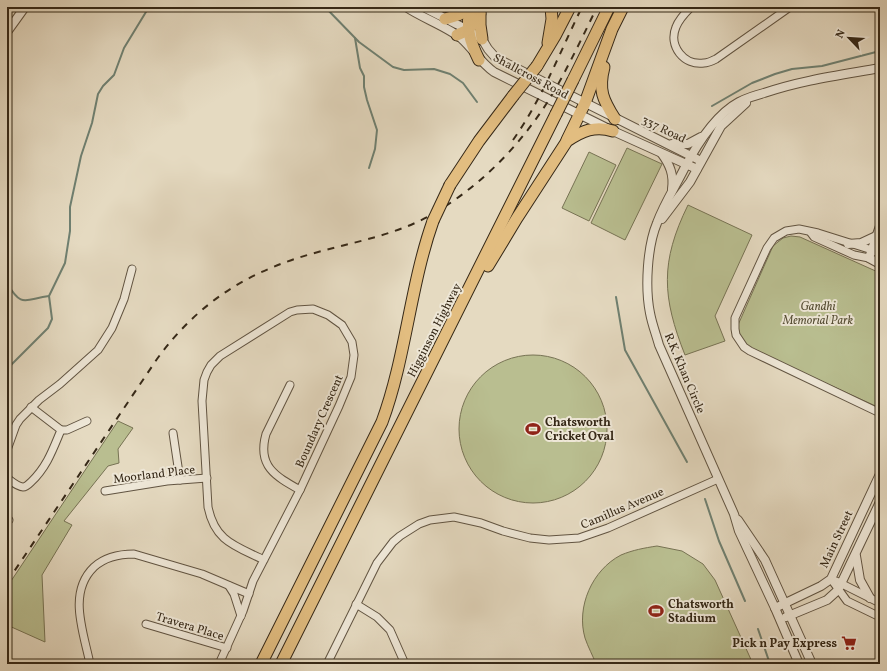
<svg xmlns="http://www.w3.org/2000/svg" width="887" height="671" viewBox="0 0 887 671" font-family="Vollkorn,serif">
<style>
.green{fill:#b9be90;stroke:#777354}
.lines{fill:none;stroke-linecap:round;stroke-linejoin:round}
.stream{stroke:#6f8071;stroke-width:2}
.minor-casing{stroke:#615442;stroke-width:9}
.tertiary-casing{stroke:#615442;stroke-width:10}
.trunk-casing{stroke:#352817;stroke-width:13}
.minor{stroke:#eee7d7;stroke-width:7}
.tertiary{stroke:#eee7d7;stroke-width:8}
.trunk{stroke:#e2bd80;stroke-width:11}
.rail{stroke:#352817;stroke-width:2;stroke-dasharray:7 7;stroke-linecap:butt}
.trunk-bridge-casing{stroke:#352817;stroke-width:13;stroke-linecap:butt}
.trunk-bridge{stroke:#e2bd80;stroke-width:11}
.labels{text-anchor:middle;stroke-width:4;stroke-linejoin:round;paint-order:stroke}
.street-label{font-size:12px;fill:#352817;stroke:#eee7d7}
.park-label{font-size:12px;font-style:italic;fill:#564e35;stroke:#eee7d7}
.poi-label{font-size:12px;font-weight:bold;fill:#352817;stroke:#eee7d7;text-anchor:start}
</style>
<rect width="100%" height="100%" fill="#e5dac1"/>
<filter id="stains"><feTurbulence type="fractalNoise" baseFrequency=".005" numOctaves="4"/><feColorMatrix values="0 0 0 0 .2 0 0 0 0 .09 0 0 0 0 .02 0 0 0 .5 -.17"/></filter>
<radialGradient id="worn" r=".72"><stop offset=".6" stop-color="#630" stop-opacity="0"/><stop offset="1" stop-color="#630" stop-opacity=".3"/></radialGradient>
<g class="green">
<path d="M627,148l35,16 -37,76 -34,-17z"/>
<path d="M589,152l27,13 -27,56 -27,-13z"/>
<path d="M688,205l64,30 -37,81 10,25 -40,14c-23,-58 -25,-93 3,-150z"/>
<path d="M791,236l9,1 80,36v135l-129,-59c-7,-7 -13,-14 -13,-24l35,-79 10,-8z"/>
<circle cx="533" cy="429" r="74"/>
<path d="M118,421l15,7 -15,21 1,14 -11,3 -44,55 8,4 -30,50 3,67 -38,-17v-38z"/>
<path d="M657,546l25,5 21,13 12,16 38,84h-157c-3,-8 -8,-17 -11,-26 -9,-31 7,-68 36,-83 12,-5 23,-7 36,-9z"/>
</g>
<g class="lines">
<g class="stream">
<path d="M325,7l34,35 34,25 11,3 30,-1 16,5 13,9 14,19"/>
<path d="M355,38l5,30 4,8v11l3,13 10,30 -2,19 -6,19"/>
<path d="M712,106l40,-23 23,-9 17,-5 30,-3 54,-14"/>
<path d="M7,283c15,26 18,16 42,13"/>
<path d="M616,297l9,53 62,112"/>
<path d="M7,371l5,-7 36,-36 4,-9 -3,-23 16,-33 5,-32v-24l11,-51 11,-33 6,-29 5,-8 11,-11 10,-27 25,-41"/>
<path d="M705,499l14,42 26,60"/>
<path d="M758,629l12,35"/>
</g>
<g class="minor-casing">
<g id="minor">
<path d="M691,7c-6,6 -12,12 -15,20 -8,19 8,39 28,36 4,0 8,-2 12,-4l74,-52"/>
<path d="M811,233l3,4 40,18 15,3"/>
<path d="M872,250l-54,-17 -19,-4 -13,2 -12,7 -7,10 -32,70v11l1,6 8,12 6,4 130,62"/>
<path d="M290,385l-24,49c-9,32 9,42 34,56"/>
<path d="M61,430h6l20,-9"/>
<path d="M173,433l7,47"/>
<path d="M7,450l9,-25 4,-6 19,-19 21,-16 38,-34 14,-22 12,-29 8,-30"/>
<path d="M7,478c4,3 11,9 16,9 3,0 6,-3 8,-5 16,-15 22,-33 30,-52l-30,-23"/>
<path d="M105,491l62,-10 40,-3"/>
<path d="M7,521l2,-1"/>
<path d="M831,579l16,22 33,16"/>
<path d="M836,581l44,22"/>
<path d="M229,586l5,8 7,22"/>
<path d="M356,604l21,13 13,13 15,34"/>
<path d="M146,624l81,24"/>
<path d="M90,664c-6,-31 -23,-71 4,-97 11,-10 25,-13 40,-13l68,20 47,20"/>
<path d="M219,664l24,-53 10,-30 47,-91 39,-84 12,-29 3,-22 -2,-13 -10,-17 -14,-10 -15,-6 -16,1 -7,2 -70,44 -9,9 -4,7 -3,8 -2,21 6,106c7,35 28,39 56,53"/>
<path d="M327,664l50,-101 16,-21 7,-6 19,-12 11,-4 24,-3 27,6 22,8 27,7 19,2 30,-2 29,-10 110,-49"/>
</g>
</g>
<g class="tertiary-casing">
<g id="tertiary">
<path d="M406,7c16,11 42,20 56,32 12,11 18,23 32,33l119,59 84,38"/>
<path d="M423,7l45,23 14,9 6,10 7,8 9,5 197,99"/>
<path d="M7,32l18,-25"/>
<path d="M672,144h16l13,-7"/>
<path d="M662,154c8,11 12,21 10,35"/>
<path d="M662,219l28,-37 31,-56 25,-23"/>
<path d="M880,226l-11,32 11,6"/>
<path d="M848,244l13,-1 15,-7"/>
<path d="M872,250l8,3"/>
<path d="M738,520l27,40 47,104"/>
<path d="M856,556l4,24 10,18"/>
<path d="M775,608l46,-22 10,-7 49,-105"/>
<path d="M786,617l41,-17 11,-10 42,-88"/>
<path d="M799,664l-24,-56 -36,-77 -5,-17 -75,-169c-3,-11 -7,-21 -9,-32 -5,-25 -3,-66 7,-90 7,-19 18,-36 27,-54 12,-23 31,-54 55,-67 8,-4 17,-7 25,-9 38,-13 77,-18 116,-25"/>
</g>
</g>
<g class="trunk-casing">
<g id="trunk">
<path d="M471,7c-6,19 -1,35 8,53"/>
<path d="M480,13v12l2,14"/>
<path d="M445,19l13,-4 12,-6"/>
<path d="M457,35l11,-5 12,-17"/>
<path d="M548,43l4,-24 -1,-12"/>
<path d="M537,66l18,-30 15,-29"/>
<path d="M604,67c-6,23 -1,33 11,52"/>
<path d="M573,80l36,-73"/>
<path d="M567,140l18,-37 27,-74 11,-22"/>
<path d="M450,185l29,-44 34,-45"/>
<path d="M488,266l29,-48 50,-77c15,-10 28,-16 46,-10"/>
<path d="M261,664l121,-242c24,-65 28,-136 51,-201"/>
<path d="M281,664l275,-550"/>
</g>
</g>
<use href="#minor" class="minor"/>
<use href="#tertiary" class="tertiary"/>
<use href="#trunk" class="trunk"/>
<g class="rail">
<path d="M513,140c29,-41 47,-88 69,-133"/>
<path d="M7,582l150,-223c43,-59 95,-90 165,-108 37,-10 75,-17 109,-36 52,-30 95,-75 125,-127 15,-27 28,-54 41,-81"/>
</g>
<g class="trunk-bridge-casing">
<g id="trunk-bridge">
<path d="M513,96l24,-30"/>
<path d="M556,114l17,-34"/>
<path d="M433,221l17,-36"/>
</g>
</g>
<use href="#trunk-bridge" class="trunk-bridge"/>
</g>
<defs>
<g id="stadium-bare" transform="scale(1.2)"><path d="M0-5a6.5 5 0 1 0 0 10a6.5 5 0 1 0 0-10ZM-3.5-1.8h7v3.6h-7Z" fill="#8f2418" stroke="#eee7d7" stroke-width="2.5" paint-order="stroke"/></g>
<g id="supermarket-bare" transform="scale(1.2)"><path d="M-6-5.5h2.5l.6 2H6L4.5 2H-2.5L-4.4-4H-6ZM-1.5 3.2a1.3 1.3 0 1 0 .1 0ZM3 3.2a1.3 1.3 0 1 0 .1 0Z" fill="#8f2418" stroke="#eee7d7" stroke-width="2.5" paint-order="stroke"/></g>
</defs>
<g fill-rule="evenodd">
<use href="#stadium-bare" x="533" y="429"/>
<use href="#stadium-bare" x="656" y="611"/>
<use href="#supermarket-bare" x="849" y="643"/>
</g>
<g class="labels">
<g class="street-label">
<text transform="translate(531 76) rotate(28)" y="4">Shallcross Road</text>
<text transform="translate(664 129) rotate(26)" y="4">337 Road</text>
<text transform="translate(434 330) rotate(-63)" y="4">Higginson Highway</text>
<text transform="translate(685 373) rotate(67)" y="4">R.K. Khan Circle</text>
<text transform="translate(319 421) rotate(-66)" y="4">Boundary Crescent</text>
<text transform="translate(154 474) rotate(-7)" y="4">Moorland Place</text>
<text transform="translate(622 508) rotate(-23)" y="4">Camillus Avenue</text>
<text transform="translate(836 539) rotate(-65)" y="4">Main Street</text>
<text transform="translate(190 626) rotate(17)" y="4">Travera Place</text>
</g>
<g class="park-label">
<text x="818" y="310">Gandhi<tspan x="818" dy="14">Memorial Park</tspan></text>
</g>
<g class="poi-label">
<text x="545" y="426">Chatsworth<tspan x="545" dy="14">Cricket Oval</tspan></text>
<text x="668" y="608">Chatsworth<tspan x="668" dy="14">Stadium</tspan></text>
<text x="837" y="647" text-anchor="end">Pick n Pay Express</text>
</g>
</g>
<rect width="887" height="671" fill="none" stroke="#e5dac1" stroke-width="24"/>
<rect x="8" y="8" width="871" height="655" fill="none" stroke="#352817" stroke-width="2"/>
<rect x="12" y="12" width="863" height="647" fill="none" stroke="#352817"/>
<g transform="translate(849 38) rotate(295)" stroke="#eee7d7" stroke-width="3" paint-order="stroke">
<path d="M0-3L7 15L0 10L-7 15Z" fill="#352817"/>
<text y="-6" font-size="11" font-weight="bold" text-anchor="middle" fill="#352817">N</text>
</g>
<rect width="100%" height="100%" filter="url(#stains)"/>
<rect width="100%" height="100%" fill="url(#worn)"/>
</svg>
